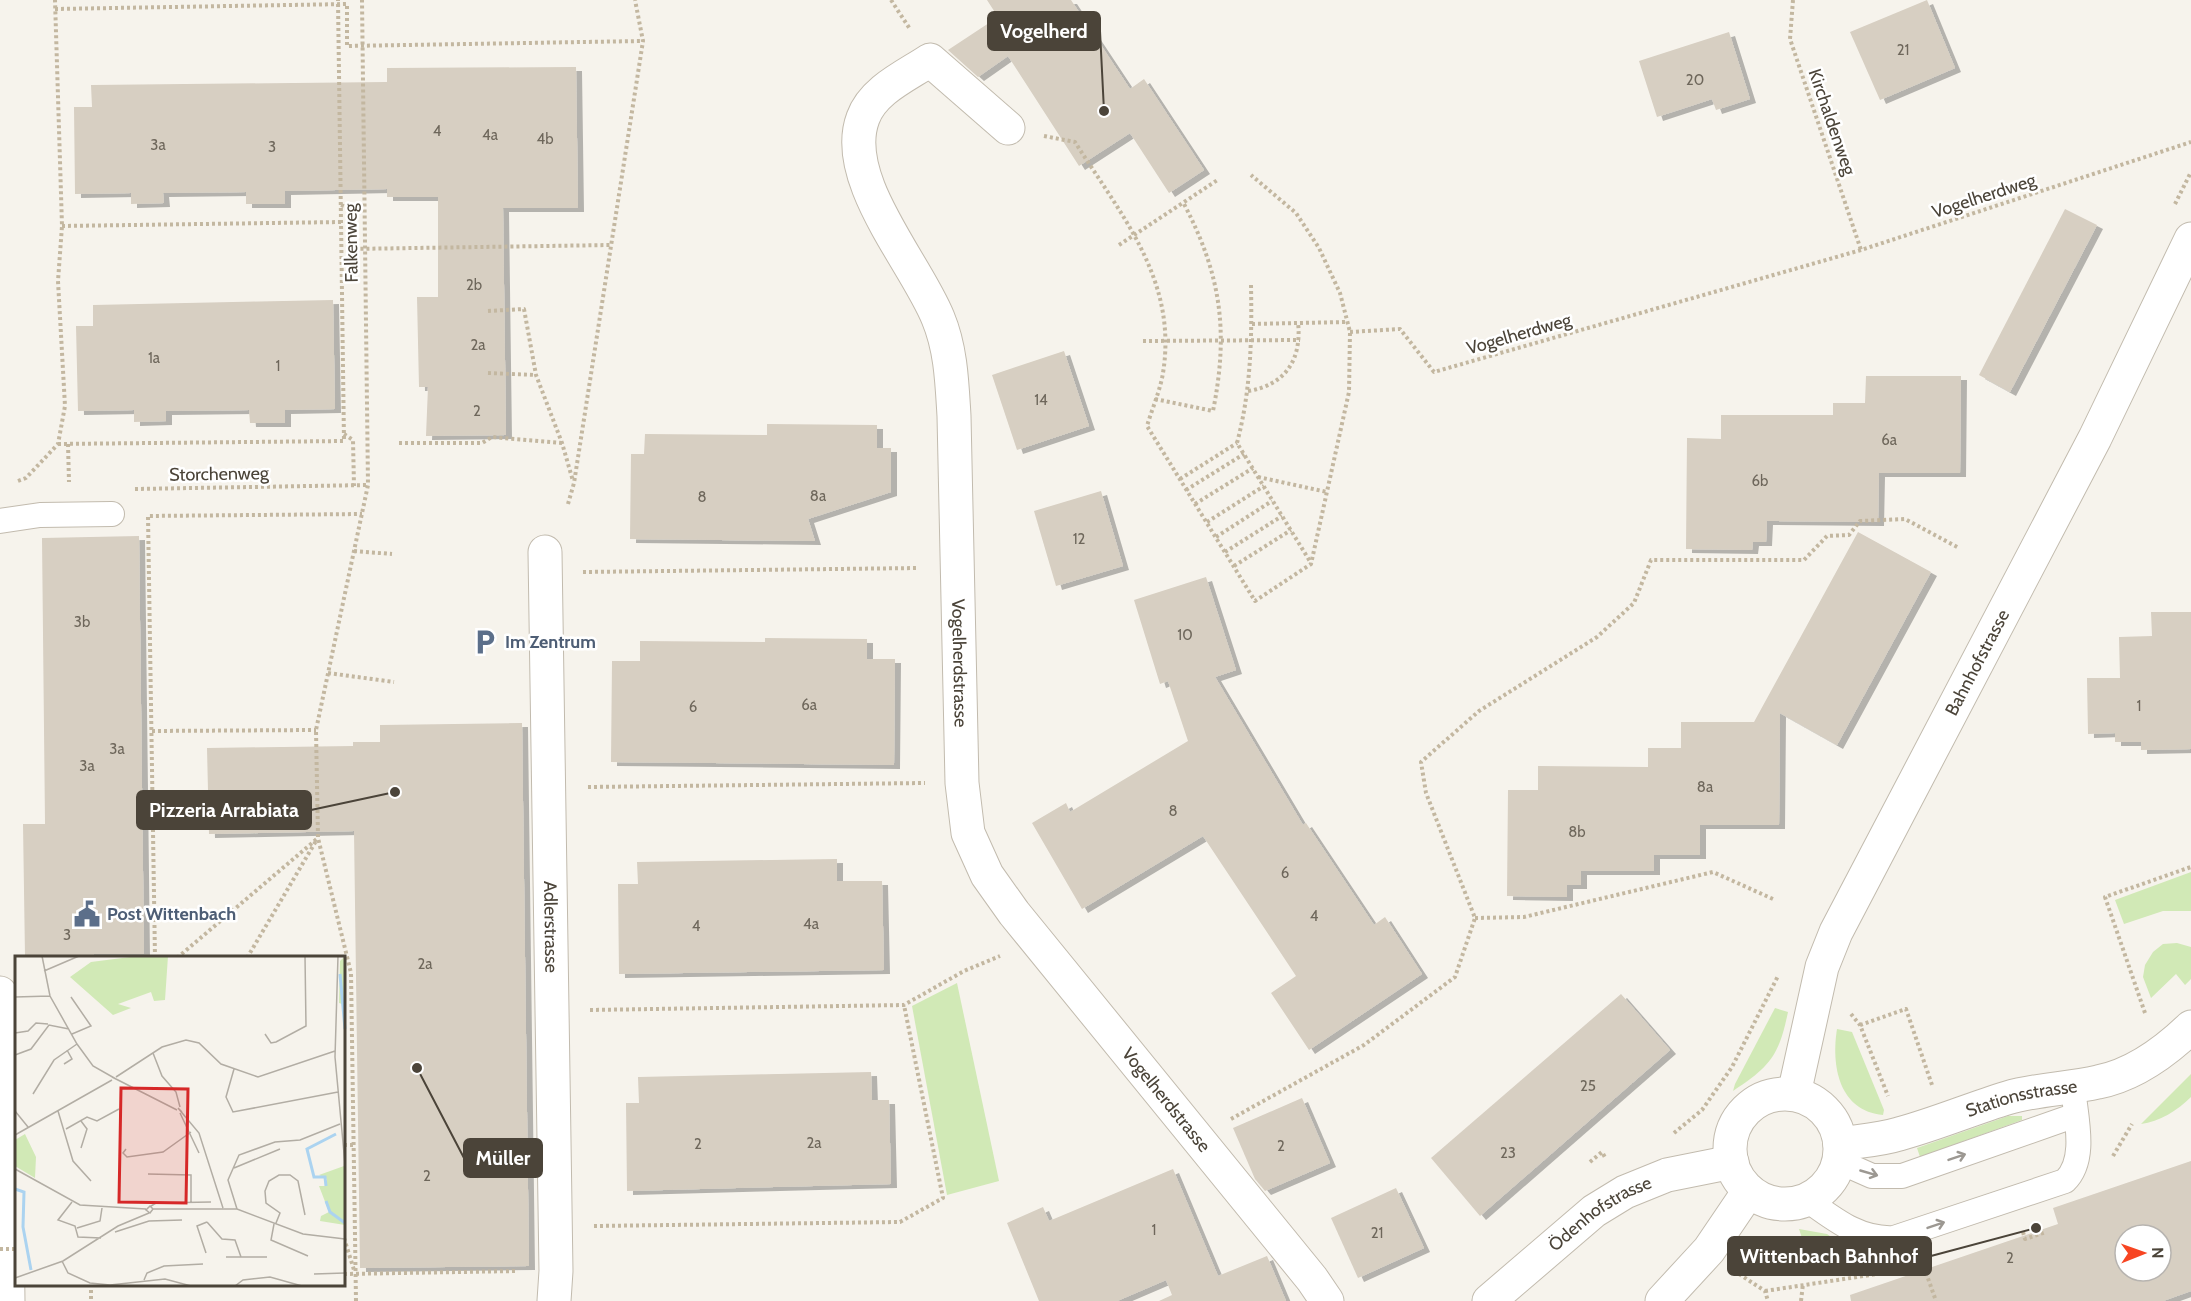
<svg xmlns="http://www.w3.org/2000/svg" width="2191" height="1301" viewBox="0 0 2191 1301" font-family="Cabin,sans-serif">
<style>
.green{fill:#d1e9b6}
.building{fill:#d7cfc2;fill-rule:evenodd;filter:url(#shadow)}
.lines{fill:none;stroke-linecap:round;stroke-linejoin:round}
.service-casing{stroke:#c2bbae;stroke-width:26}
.minor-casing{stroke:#c2bbae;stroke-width:35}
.path{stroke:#c3b7a0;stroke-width:4;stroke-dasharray:3 3;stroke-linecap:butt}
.service{stroke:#fff;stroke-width:24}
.minor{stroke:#fff;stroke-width:33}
.path-bridge{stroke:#c3b7a0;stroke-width:4;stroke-dasharray:3 3;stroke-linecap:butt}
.oneway{stroke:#9c9892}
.labels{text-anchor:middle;stroke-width:5;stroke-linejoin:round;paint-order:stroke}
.number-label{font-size:15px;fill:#6e675b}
.street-label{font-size:18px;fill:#4b4439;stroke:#fff}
.service-label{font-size:18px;font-weight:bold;fill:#4e5e75;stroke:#fff;text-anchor:start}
.inset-river{fill:none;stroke:#abd3f0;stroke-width:3}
.inset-road{fill:none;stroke:#b2ada4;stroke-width:1.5}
.view{fill:#d62828;fill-opacity:0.15;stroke:#d62828;stroke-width:3}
.inset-edge{fill:none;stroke:#4b4439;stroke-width:3}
.leader{fill:none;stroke:#4b4439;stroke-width:2}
.callout-dot{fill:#4b4439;stroke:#fff;stroke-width:2}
.callout{fill:#4b4439;stroke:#4b4439;stroke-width:2}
.callout-label{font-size:20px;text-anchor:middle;font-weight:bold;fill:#fff}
</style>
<defs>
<filter id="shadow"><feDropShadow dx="6" dy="4" stdDeviation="0" flood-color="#0004"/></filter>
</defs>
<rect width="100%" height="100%" fill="#f6f3ec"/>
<g class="green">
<path d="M2191,872v39h-28l-39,13 -9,-24z"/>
<path d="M2177,943l14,4v32l-6,6 -9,-11 -25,24 -8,-21 2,-12 8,-13 10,-8z"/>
<path d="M957,983l42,198 -52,14 -35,-189z"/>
<path d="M1775,1008l13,4c-9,43 -17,54 -55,79l2,-7z"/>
<path d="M1837,1029l15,3 32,78 -1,5c-44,-4 -52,-49 -46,-86z"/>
<path d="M2191,1074v23c-13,13 -32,25 -50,27z"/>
<path d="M2008,1116h14v4l-102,37 -3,-9z"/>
<path d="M1799,1229l28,5 29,20 -44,14z"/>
</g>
<g class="building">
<path d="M987,0h84l59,89 14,-10 60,91 -35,23 -39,-60 -51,33 -71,-110 -30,21 -30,-27 50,-33z"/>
<path d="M1927,0l28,68 -75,32 -30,-68z"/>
<path d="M1729,32l21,67 -34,11 -4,-11 -55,18 -18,-56z"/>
<path d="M576,67l2,141h-75l3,227 -80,1 2,-49h-9l-2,-90h21v-100h-51v-8l-102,2v13h-39v-12l-83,1 1,10 -33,1v-11l-56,1 -1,-87h18l-1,-22 296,-3v-14z"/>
<path d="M2065,209l32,16 -87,167 -31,-17z"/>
<path d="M333,300l2,109 -50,1v13h-35l-1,-13 -83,1v10l-32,1v-12l-56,1 -2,-85h17v-21z"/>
<path d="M1064,351l25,75 -72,24 -25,-75z"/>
<path d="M1866,376h95l-1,97h-81l-1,49 -111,-1 -1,21h-13l-1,8 -66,-1 1,-111 34,1v-24h112v-12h32z"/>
<path d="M767,424l110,1v23h14v44l-83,27 7,22 -185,-2 1,-85h13l1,-20 122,1z"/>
<path d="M1101,491l22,75 -67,20 -22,-75z"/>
<path d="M1858,532l73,40 -94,173 -57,-32 -1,112h-79v30h-46v16h-73v14h-14v12l-60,-1 1,-106h30v-24l110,1v-19h33v-26h73z"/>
<path d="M139,536l5,418h-50v3h-69l-2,-133h22l-3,-286z"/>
<path d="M1206,577l30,93 -21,7 88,148 3,-2 68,102 11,-8 37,57 -113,76 -38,-57 25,-17 -93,-140 -121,73 -50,-86 34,-20 4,9 118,-71 -20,-60 -8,3 -26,-84z"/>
<path d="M2151,612h40v137l-50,1v-8h-26v-9l-27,1 -1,-56h33l-1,-41 33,-1z"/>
<path d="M765,638l102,1v20h28l-1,106 -283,-3 1,-101h28v-20l125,1z"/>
<path d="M522,723l7,543 -169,2 -6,-437 -145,3 -2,-86 146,-2v-4h27v-17z"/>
<path d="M837,859v22h45l2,89 -265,4 -1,-90h20l-1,-22z"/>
<path d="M1621,994l49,56 -190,166 -49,-58z"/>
<path d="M871,1072l1,28h17l2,84 -264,7 -1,-88h13l-1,-26z"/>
<path d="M1302,1098l28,65 -65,28 -10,-12 -22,-51z"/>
<path d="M2191,1161v130l-28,10h-312l-1,-6 208,-71 -5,-16zM2125,1235h36v36h-36z"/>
<path d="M1173,1169l45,107 49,-20 19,45h-127l13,-6 -6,-15 -49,21h-78l-32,-78 36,-16 6,14z"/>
<path d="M1396,1188l28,60 -66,30 -27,-60z"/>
</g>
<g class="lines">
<g class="service-casing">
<g id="service">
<path d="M0,521l40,-6 72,-1"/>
<path d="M1838,1161l34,15h30l174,-61"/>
<path d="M1806,1199c28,20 53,41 88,39l171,-57c23,-22 10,-66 8,-94"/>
</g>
</g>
<g class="minor-casing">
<g id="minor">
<path id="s1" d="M1008,128l-78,-68c-24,16 -57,30 -67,58 -23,61 53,145 75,200 13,31 14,65 16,98l8,367 6,50 19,42 27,38 298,366 15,22"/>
<path id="s2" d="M545,552l11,719 -2,30"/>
<path d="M0,993l4,10 4,298"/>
<path id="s3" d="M1794,1094l28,-127 14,-35 259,-494 96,-199"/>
<circle cx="1785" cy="1149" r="55"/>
<path id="s4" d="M1840,1144c19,-3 40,-4 59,-10 37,-10 72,-25 108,-36 30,-9 61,-9 91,-16 36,-7 67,-30 93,-55"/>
<path id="s5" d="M1489,1301l105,-90 31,-19 42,-17 65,-13"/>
<path d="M1662,1301l47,-51 40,-59"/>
</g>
</g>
<g class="path">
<path d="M891,0l19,29"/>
<path d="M1793,0l-3,39 71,211"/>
<path d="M55,9l292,-5v42l296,-5"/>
<path d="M1044,136l31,6c46,73 103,138 88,231 -3,18 -11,36 -16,53l108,175 56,-37 38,-172 1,-60 -10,-39 -21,-45 -23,-35 -45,-38"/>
<path d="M2175,204l16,-32"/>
<path d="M341,205l8,3 1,41 261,-4"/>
<path d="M62,226l279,-4"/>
<path d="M1119,245l100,-66"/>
<path d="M1251,285c1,54 0,105 -14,158l74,120"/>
<path d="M488,311l36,-2 12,66 26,68 11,38"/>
<path d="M1252,324l95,-2"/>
<path d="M1350,332l50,-3 34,43 427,-122 330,-108"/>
<path d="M1143,341l157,-1"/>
<path d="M488,373l48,2"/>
<path d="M1248,391c38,-6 54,-32 50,-69"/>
<path d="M1155,399l58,12c16,-80 8,-137 -30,-209"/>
<path d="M344,434l9,6 1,46"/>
<path d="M399,443h83l10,-6 70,6"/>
<path d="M58,444l286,-3 -6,-441"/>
<path d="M68,444l1,38"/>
<path d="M1258,477l69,15"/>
<path d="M1180,479l57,-36"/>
<path d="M18,481l8,-3 32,-34 7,-38 -7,-125 4,-55 -7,-226"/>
<path d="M135,489l233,-4"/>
<path d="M1186,490l58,-36"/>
<path d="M568,504l6,-21 69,-442 -8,-41"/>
<path d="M1195,504l58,-36"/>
<path d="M1207,522l57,-36"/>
<path d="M1216,537l56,-36"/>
<path d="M354,551l38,3"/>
<path d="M1225,552l57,-36"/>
<path d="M1234,566l57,-36"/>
<path d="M583,572l335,-4"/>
<path d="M328,673l66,9"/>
<path d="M152,731l164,-1"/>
<path d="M588,787l337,-4"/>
<path d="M1475,918l49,-1 189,-45 60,27"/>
<path d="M155,958l-7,-442 214,-2"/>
<path d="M177,958l141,-120"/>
<path d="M247,958l69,-117"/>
<path d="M590,1010l314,-5 60,-34 36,-15"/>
<path d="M2145,1013l-40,-116 86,-30"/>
<path d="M1851,1014l9,11 28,71"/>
<path d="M1860,1025l46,-16 26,76"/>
<path d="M1231,1119l133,-74 91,-68 20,-59 -49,-125 -5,-31 58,-51 118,-74 37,-34 17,-43h153l23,-24 22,-1 11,-14 45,-2 54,29"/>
<path d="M1674,1133l28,-23 30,-43 46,-91"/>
<path d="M344,1145h10"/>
<path d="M2113,1156l19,-32"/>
<path d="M1590,1162l12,-10 4,7"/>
<path d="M594,1226l306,-4 43,-24 -39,-193"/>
<path d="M2023,1232l2,7 21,-7"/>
<path d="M344,1238l10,32"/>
<path d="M1924,1267l12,34"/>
<path d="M344,1274l174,-3"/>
<path d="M1739,1274l26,17 3,10"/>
<path d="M91,1284v17"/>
<path d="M1765,1291l112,-17"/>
<path d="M356,1301l-5,-328 -33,-135 -2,-108 52,-245 -6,-485"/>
<path d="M1801,1301l2,-17"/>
</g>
<use href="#service" class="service"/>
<use href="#minor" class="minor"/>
<path class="path-bridge" d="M0,1249h16"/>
</g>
<defs><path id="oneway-shaft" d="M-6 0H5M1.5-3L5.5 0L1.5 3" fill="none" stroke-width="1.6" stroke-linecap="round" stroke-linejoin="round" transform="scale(1.5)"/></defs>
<g class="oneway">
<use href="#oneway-shaft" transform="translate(1957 1157) rotate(-19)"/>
<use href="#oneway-shaft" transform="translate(1869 1173) rotate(16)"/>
<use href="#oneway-shaft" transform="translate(1936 1225) rotate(-19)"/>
</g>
<defs>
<g id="parking-bare" transform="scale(2.07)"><path d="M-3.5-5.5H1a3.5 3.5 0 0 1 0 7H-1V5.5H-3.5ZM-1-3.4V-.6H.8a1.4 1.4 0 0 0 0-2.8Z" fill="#5c6f8a" stroke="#fff" stroke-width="2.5" paint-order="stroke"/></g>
<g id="civic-bare" transform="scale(2.07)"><path d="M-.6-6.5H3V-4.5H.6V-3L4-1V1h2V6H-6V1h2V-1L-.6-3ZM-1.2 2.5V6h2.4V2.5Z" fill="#5c6f8a" stroke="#fff" stroke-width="2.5" paint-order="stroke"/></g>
</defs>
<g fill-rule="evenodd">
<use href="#parking-bare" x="485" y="642"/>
<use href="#civic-bare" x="87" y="914"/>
</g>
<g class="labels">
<g class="number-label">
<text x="1903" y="55">21</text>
<text x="1695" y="85">20</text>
<text x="437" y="136">4</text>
<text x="490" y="140">4a</text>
<text x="545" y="144">4b</text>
<text x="158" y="150">3a</text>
<text x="272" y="152">3</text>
<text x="474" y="290">2b</text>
<text x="478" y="350">2a</text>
<text x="154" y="363">1a</text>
<text x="278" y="371">1</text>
<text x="1041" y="405">14</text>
<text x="477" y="416">2</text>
<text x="1889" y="445">6a</text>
<text x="1760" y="486">6b</text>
<text x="818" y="501">8a</text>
<text x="702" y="502">8</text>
<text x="1079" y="544">12</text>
<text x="82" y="627">3b</text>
<text x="1185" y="640">10</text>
<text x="809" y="710">6a</text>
<text x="2139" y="711">1</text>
<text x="693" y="712">6</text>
<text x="117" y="754">3a</text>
<text x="87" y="771">3a</text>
<text x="1705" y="792">8a</text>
<text x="1173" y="816">8</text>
<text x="1577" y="837">8b</text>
<text x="1285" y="878">6</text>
<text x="1314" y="921">4</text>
<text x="811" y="929">4a</text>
<text x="696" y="931">4</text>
<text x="67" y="940">3</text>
<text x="425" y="969">2a</text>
<text x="1588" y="1091">25</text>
<text x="814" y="1148">2a</text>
<text x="698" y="1149">2</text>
<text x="1281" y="1151">2</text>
<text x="1508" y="1158">23</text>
<text x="427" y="1181">2</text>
<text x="1154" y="1235">1</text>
<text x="1377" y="1238">21</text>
<text x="2010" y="1263">2</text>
</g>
<g class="street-label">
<text transform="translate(1832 122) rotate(71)" y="6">Kirchaldenweg</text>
<text transform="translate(1984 196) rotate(-18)" y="6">Vogelherdweg</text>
<text transform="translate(351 243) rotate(-91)" y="6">Falkenweg</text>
<text transform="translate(1519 334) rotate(-16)" y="6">Vogelherdweg</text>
<text transform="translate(219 474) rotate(-1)" y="6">Storchenweg</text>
<text dy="6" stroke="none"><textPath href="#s3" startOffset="472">Bahnhofstrasse</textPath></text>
<text dy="6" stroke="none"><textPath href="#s1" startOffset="760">Vogelherdstrasse</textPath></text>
<text dy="6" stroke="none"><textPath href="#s2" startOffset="375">Adlerstrasse</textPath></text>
<text dy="6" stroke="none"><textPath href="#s4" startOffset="188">Stationsstrasse</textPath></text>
<text dy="6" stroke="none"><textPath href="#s1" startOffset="1264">Vogelherdstrasse</textPath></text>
<text dy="6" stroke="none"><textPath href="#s5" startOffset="142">Ödenhofstrasse</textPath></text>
</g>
<g class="service-label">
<text x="505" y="648">Im Zentrum</text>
<text x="107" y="920">Post Wittenbach</text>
</g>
</g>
<g transform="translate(15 956)">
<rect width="330" height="330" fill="#f6f3ec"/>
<path d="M123,0h30l-3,44 -11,1 -3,-9 -33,12 13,4 -18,7 -43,-38 21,-15zM330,0v49l-6,-2 1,-42zM10,178l11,23 -1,21 -20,-12v-26zM329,210l1,59 -25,-4 1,-5 8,-4 -10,-26h6l2,-7 -8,-4z" fill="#d1e9b6"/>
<path class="inset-river" d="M325,18l5,55M311,230l-1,-9h-11l-7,-28 29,-15M0,233l9,3 -1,35 8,43M311,245l4,11 15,11"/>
<path class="inset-road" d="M27,0l8,40 27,48 16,22 23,13 -4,-2M323,0l-3,101 10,107M29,15l35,-15M0,41l35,-1M56,41l20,29 -19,8M0,77l13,-2 8,-8 12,1M250,78l6,9 5,-1 30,-16 -1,-70M138,97l9,23 14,16 4,15M0,99l16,-6 18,-24 20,4M49,108l8,-5 -5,-9M219,113l-8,28 7,15 105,-20M101,121l46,-30 24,-7 13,3 22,21 37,13 77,-26M101,123l61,31M18,138l21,-34 23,-16M0,155l13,16M43,155l15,50 18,20M167,156l-4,-4 21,25 24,75M165,157l19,40M66,165l6,8 -6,19M51,173l21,-12 10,4 22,-12M0,179l97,-55M111,193l-3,4 4,4 36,-5 28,-20M219,212l46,-19M0,213l65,36 66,4M133,218l43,1v27M57,246l-14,18 17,6 3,11 23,1M136,250l5,-3 55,-1M138,253l-3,4 -4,-3 4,-4 3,3h84l66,25 42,5M222,253l-9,-29 11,-25 36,-13 25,-2 40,-16M192,266l15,17 13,1 6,17M261,267l4,-10 -14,-10 -1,-12 4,-10 10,-6h11l8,6 7,34M259,268l-3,16 37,16M62,272l23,-7 2,-13M100,276l34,-11 33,-1M191,297l-9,-27 10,-4M211,301h41M47,305l6,12 22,10 20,2 55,-6 26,7M299,318l31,-1M0,322l48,-17 55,-35 31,-13M129,324l3,-7 17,-7 39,-2M220,330l8,-6 27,-3 32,9"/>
<path class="view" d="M106,132l67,1 -2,114 -67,-1z"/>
<rect width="330" height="330" class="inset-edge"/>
</g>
<path class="leader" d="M1104 111L1100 31M395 792L311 810M417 1068L464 1158M2036 1228L1931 1256"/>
<g class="callout-dot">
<circle cx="1104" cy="111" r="6"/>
<circle cx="395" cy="792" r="6"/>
<circle cx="417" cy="1068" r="6"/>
<circle cx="2036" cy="1228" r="6"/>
</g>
<g class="callout">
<rect x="988" y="12" width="112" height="38" rx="6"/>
<rect x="137" y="791" width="174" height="38" rx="6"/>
<rect x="464" y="1139" width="78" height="38" rx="6"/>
<rect x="1728" y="1237" width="203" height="38" rx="6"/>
</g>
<g class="callout-label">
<text x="1044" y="38">Vogelherd</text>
<text x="224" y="817">Pizzeria Arrabiata</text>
<text x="503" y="1165">Müller</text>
<text x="1829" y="1263">Wittenbach Bahnhof</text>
</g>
<g transform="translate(2143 1253) rotate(89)"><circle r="28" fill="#ffffff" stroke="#b7b4b0" stroke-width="1.5"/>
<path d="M0-4.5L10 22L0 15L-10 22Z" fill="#f74522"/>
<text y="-9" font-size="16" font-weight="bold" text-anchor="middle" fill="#4b4439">N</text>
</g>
</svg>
